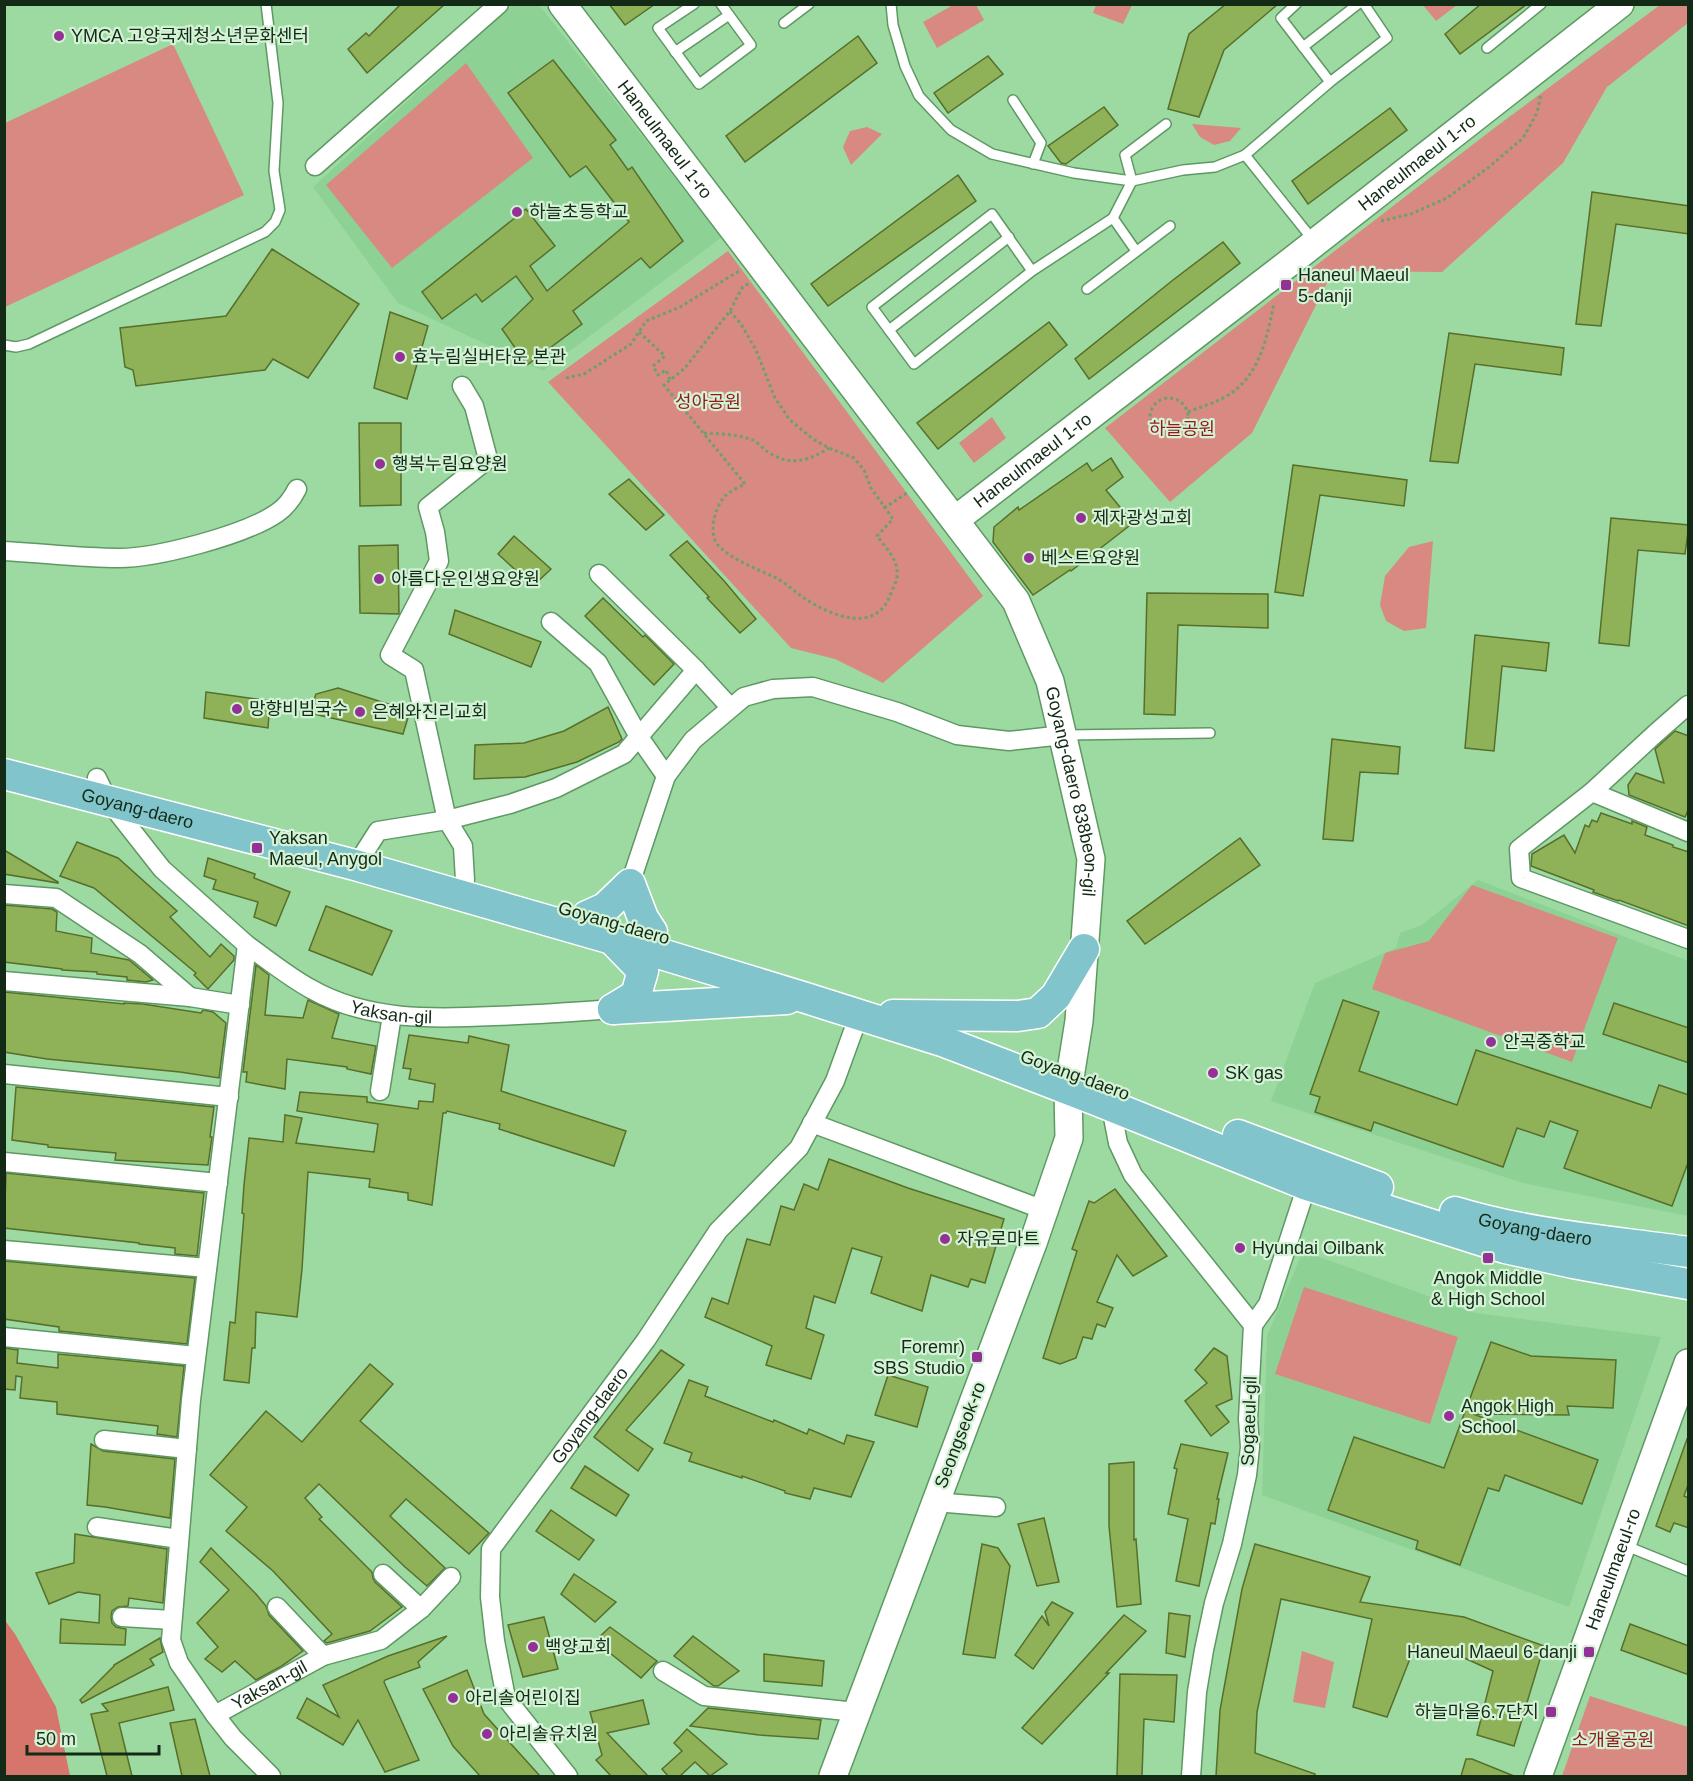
<svg xmlns="http://www.w3.org/2000/svg" width="1693" height="1781" viewBox="0 0 1693 1781" font-family="Arial,'Noto Sans KR',sans-serif">
<style>
.built{fill:#8ed194}
.green{fill:#d88a82}
.forest{fill:#d6756b}
.building{fill:#8fb158;stroke:#566f2b;stroke-width:1.5}
.lines{fill:none;stroke-linecap:round;stroke-linejoin:round}
.lane-casing{stroke:#5e9863;stroke-width:12}
.street-casing{stroke:#5e9863;stroke-width:21}
.secondary-casing{stroke:#5e9863;stroke-width:30}
.primary-casing{stroke:#fff;stroke-width:33}
.path{stroke:#6e9e72;stroke-width:3;stroke-dasharray:3 3;stroke-linecap:butt}
.lane{stroke:#fff;stroke-width:9}
.street{stroke:#fff;stroke-width:18}
.secondary{stroke:#fff;stroke-width:27}
.primary{stroke:#81c4cb;stroke-width:30}
.poi-dot{fill:#943197;stroke:#d4f2d5;stroke-width:2}
.labels{text-anchor:middle;stroke-width:4.5;stroke-linejoin:round;paint-order:stroke}
.poi-label{font-size:18px;fill:#132b16;stroke:#d4f2d5;text-anchor:start}
.street-label{font-size:18px;fill:#132b16;stroke:#d4f2d5}
.park-label{font-size:18px;fill:#911b1b;stroke:#d4f2d5}
</style>
<rect width="100%" height="100%" fill="#9ddaa2"/>
<g class="built">
<path d="M513,5h26l183,232 -179,134 -145,-68 -85,-116z"/>
<path d="M1478,880l210,81v255l-165,-33 -252,-82 44,-118 81,-35 4,-15 22,-8z"/>
<path d="M1303,1251l172,62 186,24 -92,270 -307,-112 5,-159z"/>
</g>
<g class="green">
<path d="M953,5h23l8,15 -47,28 -14,-26z"/>
<path d="M1096,5v-1l36,1 -9,19 -30,-11z"/>
<path d="M1423,5h34l-21,16z"/>
<path d="M1660,5h28v18l-81,64 -44,76 -121,109 -109,-1 -81,162 -82,69 -65,-74 388,-299z"/>
<path d="M173,44l71,151 -239,112v-184z"/>
<path d="M466,63l67,95 -141,110 -66,-83z"/>
<path d="M1192,124l49,4 -11,13 -16,4 -14,-8z"/>
<path d="M867,127l15,7 -31,31 -8,-18 7,-16z"/>
<path d="M728,251l255,345 -100,87 -48,-24 -44,-11 -243,-266z"/>
<path d="M992,417l14,21 -32,25 -15,-20z"/>
<path d="M1433,541l-7,87 -22,3 -18,-10 -6,-16 5,-29 24,-29z"/>
<path d="M1472,885l146,53 -46,124 -200,-73 13,-36 44,-12z"/>
<path d="M1304,1287l154,50 -28,87 -155,-50z"/>
<path d="M1302,1651l32,11 -9,46 -32,-6z"/>
<path d="M1590,1696l98,31v49h-126z"/>
</g>
<path class="forest" d="M4,1619l11,15 41,73 14,69h-65z"/>
<g class="building">
<path d="M401,4h44l-78,69 -19,-24 18,-16 3,3z"/>
<path d="M609,4h46l-30,21z"/>
<path d="M1226,4h52l-54,46 -25,67 -31,-8 21,-75z"/>
<path d="M1481,4h46l-67,50 -15,-20z"/>
<path d="M858,36l19,27 -132,99 -19,-26z"/>
<path d="M988,56l15,18 -55,39 -14,-20z"/>
<path d="M553,60l63,80 -6,5 18,25 4,-3 51,74 -33,27 -9,-10 -68,53 9,13 -55,41 -25,-36 31,-30 -17,-23 -34,26 -6,-8 -34,25 -20,-27 104,-83 29,37 -25,20 17,25 82,-69 -43,-56 -16,11 -62,-84z"/>
<path d="M1104,107l14,18 -52,39 -5,-1 -13,-17z"/>
<path d="M1390,108l17,22 -99,74 -16,-23z"/>
<path d="M958,175l18,26 -148,105 -17,-22z"/>
<path d="M1592,192l97,14v28l-73,-10 -15,102 -25,-2z"/>
<path d="M1223,242l17,21 -151,116 -14,-20 98,-79z"/>
<path d="M272,249l87,55 -51,74 -35,-19 -8,11 -129,16 -3,-16 -8,-3 -5,-39 106,-12z"/>
<path d="M390,312l38,14 -21,73 -33,-11z"/>
<path d="M1049,322l18,23 -129,104 -21,-26z"/>
<path d="M1449,333l115,15 -3,27 -86,-11 -17,99 -28,-2z"/>
<path d="M359,423h42v82l-41,1z"/>
<path d="M1111,458l12,19 -17,13 27,33 -62,48 -1,-1 -37,25 -40,-53 1,-15 24,-20 1,3 68,-47 5,8z"/>
<path d="M1293,465l114,15 -3,26 -84,-11 -17,101 -28,-4z"/>
<path d="M629,479l35,36 -18,15 -37,-36z"/>
<path d="M1611,518l78,7 -4,29 -47,-4 -9,96 -30,-3z"/>
<path d="M514,536l37,33 -18,17 -35,-32z"/>
<path d="M687,541l38,41 31,37 -16,14 -33,-35 2,-1 -39,-42z"/>
<path d="M398,545l1,69 -39,-1 -1,-67z"/>
<path d="M1147,593l121,1v34l-90,-3 -3,90 -31,-1z"/>
<path d="M603,598l40,39 2,-2 29,29 -20,21 -69,-69z"/>
<path d="M455,610l86,32 -10,25 -82,-33z"/>
<path d="M1475,635l74,8 -3,28 -44,-5 -8,85 -29,-3z"/>
<path d="M338,688l72,23 -7,23 -94,-21 7,-19z"/>
<path d="M206,692l64,9 -2,27 -64,-10z"/>
<path d="M608,707l14,32 -3,3 -42,20 -52,15 -51,2 1,-34 49,-2 40,-12z"/>
<path d="M1675,731l14,5v72l-4,9 -56,-22 -1,-10 8,-12 28,10 -9,-34z"/>
<path d="M1332,739l68,8 -2,27 -38,-2 -7,69 -30,-2z"/>
<path d="M1601,813l31,11v-3l15,6 -2,8 28,10v2l16,5v74l-70,-26 -1,1 -25,-9 1,-2 -63,-24 1,-12 32,-19 11,18 10,-28 4,2 3,-7 5,2z"/>
<path d="M1240,838l20,27 -115,79 -18,-23z"/>
<path d="M77,842l41,16 59,53 -7,6 40,40 11,-13 13,12v4l-26,29 -14,-14 2,-2 -102,-85 -34,-12z"/>
<path d="M4,850l54,32v1l-54,-9z"/>
<path d="M208,858l47,16 -1,4 36,14 -14,34 -22,-9 4,-15 -45,-13 3,-9 -12,-4z"/>
<path d="M4,905l48,4 5,3 -1,19 36,7 -1,15 38,7 24,20 -7,2 -19,-2v-3l-30,-3v-2l-35,-2v-1l-58,-7z"/>
<path d="M326,906l66,25 -20,44 -63,-25z"/>
<path d="M256,965l13,10 -4,40 38,3 5,-18 31,14 -7,24 44,8 -5,28 -24,-5v-2l-60,-8 -2,30 -39,-7 1,-10h-4z"/>
<path d="M4,992l120,12v-1l19,1 58,9 2,-3 10,2 13,11 -7,55 -39,-6 -133,-13 -43,-7z"/>
<path d="M1343,1000l36,12 -20,59 98,34 19,-55 175,58 8,-23 30,10v65l-17,46 -108,-38 14,-37 -28,-10 -6,16 -27,-9 -14,39 -129,-45 -3,9 -56,-19 5,-15 -10,-3z"/>
<path d="M1614,1003l75,25v35l-86,-29z"/>
<path d="M409,1035l59,8 1,-7 40,9 -8,46 125,40 -12,35 -115,-37 1,-5 -53,-13 -1,2h-3l-11,92 -24,-5v-7l-39,-6 1,-8 -62,-7 -6,97 -5,48 -41,-5 -1,36h-3l-3,35 -25,-3 6,-58 5,1 9,-109 -2,-1 2,-28 5,-47 34,4 2,-27 17,3 -6,25 78,9 4,-28 -81,-13 3,-19 67,5v5l51,7 1,-8 14,1 2,-18 -26,-5 2,-10 -8,-1z"/>
<path d="M16,1087l198,20 -4,30h2l-4,28 -93,-5 1,-7 -68,-6v-2l-36,-5z"/>
<path d="M829,1159l79,29 96,31 -19,64 -14,-4 -3,8 -37,-12 -9,36 -51,-18 11,-36 -30,-9 -17,55 -21,-7 -8,32 18,7 -13,44 -45,-14 6,-19 -67,-29 7,-19 16,6 19,-65 23,6 11,-39 13,4 10,-26 14,6z"/>
<path d="M6,1173l198,20 -7,63 -22,-2v-6l-36,-4v-1l-135,-15z"/>
<path d="M1115,1189l52,67 -34,20 -16,-21 -20,47 16,6 -8,19 -8,-3 -5,15 -9,-2 -7,21 -16,6 -17,-6 34,-107 -5,-2 17,-48 5,2z"/>
<path d="M4,1261l191,17 -8,66 -128,-13v-4l-55,-8z"/>
<path d="M1491,1342l40,14 85,4 -3,48 -46,-2 2,9 -96,-1 125,46 -16,44 -77,-29 -6,16 -11,-3 -28,77 -44,-16 2,-8 -90,-31 26,-73 90,31z"/>
<path d="M4,1348l14,2 -1,13 41,5v-14l126,12 -7,71 -20,-3 1,-8 -101,-12v-12l-37,-4 2,-21 -6,-1 -1,14 -11,-1z"/>
<path d="M1214,1348l13,8 5,43 -16,7 13,16 -18,14 -26,-35 22,-18 -12,-13z"/>
<path d="M661,1350l23,15 -58,65 27,19 -15,22 -44,-34z"/>
<path d="M370,1364l23,20 -33,37 129,112 -20,21 -63,-55 -16,17 55,52 -18,18 -22,-19 -86,-83 -14,14 17,19 -3,2 53,53 1,6 2,4 27,25 -32,24 -43,12 -3,-2 8,-7 -59,-63 -47,-40 21,-24 -37,-32 56,-64 36,31z"/>
<path d="M888,1375l40,12 -11,40 -42,-12z"/>
<path d="M689,1380l19,7 -3,9 68,26 1,-2 33,14 2,-5 35,15 3,-9 27,7 -23,55 -37,-9 -4,11 -25,-6v-2l-43,-15v2l-53,-17 3,-8 -28,-10z"/>
<path d="M1687,1439l2,1v42l-5,14 5,2v30l-15,-5 -4,9 -14,-6z"/>
<path d="M91,1444l12,7 72,8 -5,59 -65,-11 -18,-2z"/>
<path d="M1181,1444l47,9 -11,46h2l-4,25 -4,-1 -12,63 -23,-5 12,-62 -20,-5 9,-45 -3,-1z"/>
<path d="M1134,1462v78l2,-1 5,65 -24,3 -8,-81v-62z"/>
<path d="M585,1466l44,29 -13,21 -45,-28z"/>
<path d="M551,1510l43,30 -15,20 -43,-29z"/>
<path d="M1044,1518l15,64 -22,4 -19,-62z"/>
<path d="M75,1534l92,15 -4,54 -34,-5 -1,8 -10,1 -6,4 -1,6 1,6 4,4 10,2 -1,16 -65,-2 1,-24 38,4 1,-28 -22,-3 -29,12 -13,-31 38,-10z"/>
<path d="M982,1544l16,4 12,18 -15,92 -32,-4z"/>
<path d="M1255,1544l115,33 -10,25 104,15 80,29 -30,100 -37,-11 16,-64 -44,-20 -34,-5 -28,71 -34,-10 19,-88 -91,-20 -24,113 -2,41 60,21v2h-99l4,-66 22,-121z"/>
<path d="M211,1548l45,46 10,12 3,9 34,36 -23,16 -24,13 -21,-19 -13,11 -17,-13 13,-12 -21,-24 32,-33 -29,-28z"/>
<path d="M574,1574l42,28 -21,20 -34,-28z"/>
<path d="M1052,1602l21,11 -40,56 -18,-14 27,-39 7,10 -4,-14z"/>
<path d="M1169,1613l21,3 -5,41 -19,-4z"/>
<path d="M1124,1615l22,16 -40,42h3l-67,71 -20,-16z"/>
<path d="M544,1617l14,52 -35,8 -15,-52z"/>
<path d="M1630,1624l59,22v29l-68,-25z"/>
<path d="M610,1627l47,34 -16,17 -46,-37z"/>
<path d="M447,1636l-29,26 2,5 -35,13 -1,2 35,78 -34,12 -27,-52 -15,25 -46,-27 10,-20 32,19 -16,-32 65,-29z"/>
<path d="M693,1636l46,35 -21,15h-4l-40,-30z"/>
<path d="M160,1638l3,14 -13,7 4,6 -72,38 -2,-3 34,-34v-1z"/>
<path d="M764,1654l60,7 -2,25 -58,-5z"/>
<path d="M467,1670l17,44 56,62h-60l-27,-30 -30,-57z"/>
<path d="M1120,1674l57,1 -3,47 -30,-3 -2,57h-25z"/>
<path d="M168,1687l6,23 -55,13 13,53h-25l-16,-62 17,-3 -6,-7z"/>
<path d="M643,1700l6,24 -42,9 41,43h-37l-15,-16 6,-5 -12,-43z"/>
<path d="M708,1708l113,12 -3,19 -59,-4 -69,-9z"/>
<path d="M195,1719l15,57h-28l-12,-53z"/>
<path d="M687,1729l40,35 -17,12 -15,-14 -15,14h-12l-6,-7 20,-18 -8,-8z"/>
<path d="M1466,1759h6l42,17h-53z"/>
</g>
<g class="lines">
<g class="lane-casing">
<g id="lane">
<path d="M694,4l-36,24 41,56 52,-39 -30,-41"/>
<path d="M891,4l2,21 12,41 14,30 32,34 41,24 82,19 58,8 51,-11 32,-3 30,-12 85,-73 57,-44 -23,-34"/>
<path d="M1296,4l-15,14 49,64"/>
<path d="M784,23l25,-19"/>
<path d="M1303,47l55,-43"/>
<path d="M1487,48l54,-44"/>
<path d="M675,52l54,-37"/>
<path d="M1013,100l28,43 -8,21"/>
<path d="M1245,155l68,85"/>
<path d="M1113,218l23,33"/>
<path d="M1032,271l-40,-57 -120,93 42,57 118,-93 81,-53 19,-37 -7,-26 41,-31"/>
<path d="M1087,289l83,-63"/>
<path d="M889,330l120,-93"/>
<path d="M4,345l12,2 13,-3 236,-112 10,-10 5,-12 -6,-39 4,-68 -12,-99"/>
<path d="M1066,735l144,-2"/>
<path d="M1624,1545l64,26"/>
</g>
</g>
<g class="street-casing">
<g id="street">
<path d="M315,166l184,-162"/>
<path d="M462,386l12,20 14,53 -60,48 7,25 4,29 -49,94 24,15 33,150 16,26 2,34"/>
<path d="M4,551c38,2 77,7 115,7 38,0 126,-23 158,-45 9,-6 15,-14 20,-24"/>
<path d="M551,622l47,41 41,74 27,39"/>
<path d="M696,670l34,37"/>
<path d="M1688,705l-32,28 -64,59 -73,57 2,29 167,61"/>
<path d="M97,778l10,21 55,70 85,76"/>
<path d="M1592,792l96,40"/>
<path d="M364,853l14,-22 69,-11 63,-16 46,-16 68,-34 72,-84 -97,-96"/>
<path d="M630,884l36,-108 27,-36 51,-43 29,-8 40,-2 84,25 60,23 52,6 54,-6"/>
<path d="M4,894l52,4 84,56 50,43"/>
<path d="M4,981l186,16 50,8"/>
<path d="M4,1074l225,23"/>
<path d="M380,1091l12,-76"/>
<path d="M1111,1107l7,36 15,32 120,150 -5,94 2,28 -3,28 -15,69 -18,59 -10,47 -7,42 -6,84"/>
<path d="M812,1123l232,87"/>
<path d="M4,1162l214,21"/>
<path d="M4,1250l203,18"/>
<path d="M1253,1325l15,-21 39,-119"/>
<path d="M4,1337l192,19"/>
<path d="M104,1440l83,9"/>
<path d="M935,1502l61,5"/>
<path d="M97,1527l82,12"/>
<path d="M383,1574l38,35"/>
<path d="M277,1607l46,49"/>
<path d="M122,1617l50,3"/>
<path d="M663,1671l41,25 152,16"/>
<path id="s1" d="M215,1715l108,-59 58,-16 40,-31 30,-32"/>
<path id="s2" d="M271,1776l-38,-38 -18,-23 -36,-52 -8,-23 20,-240 56,-455c21,15 42,32 64,44 56,32 122,30 183,27 40,-1 79,-4 119,-7"/>
<path id="s3" d="M568,1776l-62,-78 -11,-57 -5,-44 1,-48 155,-209 72,-109 81,-83 36,-67 24,-66"/>
</g>
</g>
<g class="secondary-casing">
<g id="secondary">
<path id="s4" d="M562,4l454,597 34,80 41,178 -12,162 -11,69 1,48 -36,105 -200,533"/>
<path id="s5" d="M955,520l343,-264 322,-252"/>
<path id="s6" d="M1538,1776l150,-413"/>
</g>
</g>
<g class="primary-casing">
<g id="primary">
<path id="s7" d="M4,774l351,91 257,74 194,59 139,44 151,58 211,85 198,63 68,15 115,21"/>
<path d="M587,916l18,-8 25,-24 13,34 9,14"/>
<path d="M613,1009l174,-10"/>
<path d="M613,1009l23,-14 7,-24 -29,-30"/>
<path d="M893,1015l125,1 20,-3 18,-17 28,-47"/>
<path d="M1238,1135l140,52"/>
<path id="s8" d="M1455,1212c76,23 155,29 233,40"/>
</g>
</g>
<g class="path">
<path d="M1381,221l30,-7 36,-16 42,-31 34,-29 14,-25 4,-19"/>
<path d="M730,311l11,13 15,26 19,48 15,22 23,19 16,9 25,10 10,12 7,18 22,31 -16,17c8,11 22,24 20,40 0,5 -4,12 -6,17 -14,42 -60,23 -87,5 -9,-6 -17,-14 -26,-19 -19,-10 -40,-16 -56,-30 -16,-11 -8,-41 3,-53 5,-5 14,-9 20,-12l-81,-99 20,-16 46,-58 12,-23 7,-5"/>
<path d="M639,332l26,24 -12,10 5,9 8,-5 4,10"/>
<path d="M566,378l18,-4 47,-30 15,-23 34,-14 59,-36"/>
<circle cx="1169" cy="417" r="19"/>
<path d="M1188,412c12,-5 24,-8 35,-14 36,-18 44,-60 51,-95"/>
<path d="M704,433c15,1 31,1 46,6 7,2 12,9 18,13 23,15 40,9 61,-4"/>
<path d="M884,508l23,-15"/>
</g>
<use href="#lane" class="lane"/>
<use href="#street" class="street"/>
<use href="#secondary" class="secondary"/>
<use href="#primary" class="primary"/>
</g>
<g class="poi-dot">
<circle cx="59" cy="36" r="6"/>
<circle cx="517" cy="212" r="6"/>
<rect x="1280" y="279" width="12" height="12" rx="3"/>
<circle cx="400" cy="357" r="6"/>
<circle cx="380" cy="464" r="6"/>
<circle cx="1081" cy="518" r="6"/>
<circle cx="1029" cy="558" r="6"/>
<circle cx="379" cy="579" r="6"/>
<circle cx="237" cy="709" r="6"/>
<circle cx="360" cy="712" r="6"/>
<rect x="251" y="842" width="12" height="12" rx="3"/>
<circle cx="1491" cy="1042" r="6"/>
<circle cx="1213" cy="1073" r="6"/>
<circle cx="945" cy="1239" r="6"/>
<circle cx="1240" cy="1248" r="6"/>
<rect x="1482" y="1252" width="12" height="12" rx="3"/>
<rect x="971" y="1351" width="12" height="12" rx="3"/>
<circle cx="1449" cy="1416" r="6"/>
<circle cx="533" cy="1647" r="6"/>
<rect x="1583" y="1646" width="12" height="12" rx="3"/>
<circle cx="453" cy="1698" r="6"/>
<rect x="1545" y="1706" width="12" height="12" rx="3"/>
<circle cx="487" cy="1734" r="6"/>
</g>
<g class="labels">
<g class="poi-label">
<text x="71" y="42">YMCA 고양국제청소년문화센터</text>
<text x="529" y="218">하늘초등학교</text>
<text x="1298" y="281">Haneul Maeul<tspan x="1298" dy="21">5-danji</tspan></text>
<text x="412" y="363">효누림실버타운 본관</text>
<text x="392" y="470">행복누림요양원</text>
<text x="1093" y="524">제자광성교회</text>
<text x="1041" y="564">베스트요양원</text>
<text x="391" y="585">아름다운인생요양원</text>
<text x="249" y="715">망향비빔국수</text>
<text x="372" y="718">은혜와진리교회</text>
<text x="269" y="844">Yaksan<tspan x="269" dy="21">Maeul, Anygol</tspan></text>
<text x="1503" y="1048">안곡중학교</text>
<text x="1225" y="1079">SK gas</text>
<text x="957" y="1245">자유로마트</text>
<text x="1252" y="1254">Hyundai Oilbank</text>
<text x="1488" y="1284" text-anchor="middle">Angok Middle<tspan x="1488" dy="21">&amp; High School</tspan></text>
<text x="965" y="1353" text-anchor="end">Foremr)<tspan x="965" dy="21">SBS Studio</tspan></text>
<text x="1461" y="1412">Angok High<tspan x="1461" dy="21">School</tspan></text>
<text x="545" y="1653">백양교회</text>
<text x="1577" y="1658" text-anchor="end">Haneul Maeul 6-danji</text>
<text x="465" y="1704">아리솔어린이집</text>
<text x="1539" y="1718" text-anchor="end">하늘마을6.7단지</text>
<text x="499" y="1740">아리솔유치원</text>
</g>
<g class="street-label">
<text dy="6" stroke="none"><textPath href="#s4" startOffset="170">Haneulmaeul 1-ro</textPath></text>
<text dy="6" stroke="none"><textPath href="#s5" startOffset="584">Haneulmaeul 1-ro</textPath></text>
<text dy="6" stroke="none"><textPath href="#s5" startOffset="98">Haneulmaeul 1-ro</textPath></text>
<text dy="6" stroke="none"><textPath href="#s4" startOffset="950">Goyang-daero 838beon-gil</textPath></text>
<text dy="6" stroke="none"><textPath href="#s7" startOffset="138">Goyang-daero</textPath></text>
<text transform="translate(614 923) rotate(16)" y="6">Goyang-daero</text>
<text dy="6" stroke="none"><textPath href="#s2" startOffset="1032">Yaksan-gil</textPath></text>
<text transform="translate(1075 1075) rotate(20)" y="6">Goyang-daero</text>
<text dy="6" stroke="none"><textPath href="#s8" startOffset="82">Goyang-daero</textPath></text>
<text dy="6" stroke="none"><textPath href="#s3" startOffset="416">Goyang-daero</textPath></text>
<text transform="translate(1249 1421) rotate(-88)" y="6">Sogaeul-gil</text>
<text transform="translate(960 1435) rotate(-69)" y="6">Seongseok-ro</text>
<text dy="6" stroke="none"><textPath href="#s6" startOffset="220">Haneulmaeul-ro</textPath></text>
<text dy="6" stroke="none"><textPath href="#s1" startOffset="62">Yaksan-gil</textPath></text>
</g>
<g class="park-label">
<text x="708" y="408">성아공원</text>
<text x="1182" y="435">하늘공원</text>
<text x="1613" y="1746">소개울공원</text>
</g>
</g>
<rect width="1693" height="1781" fill="none" stroke="#132b16" stroke-width="12"/>
<path d="M27 1745v9h132v-9" fill="none" stroke="#132b16" stroke-width="3"/>
<text x="36" y="1745" font-size="18" fill="#132b16" stroke="#d4f2d5" stroke-width="4.5" paint-order="stroke">50 m</text>
</svg>
